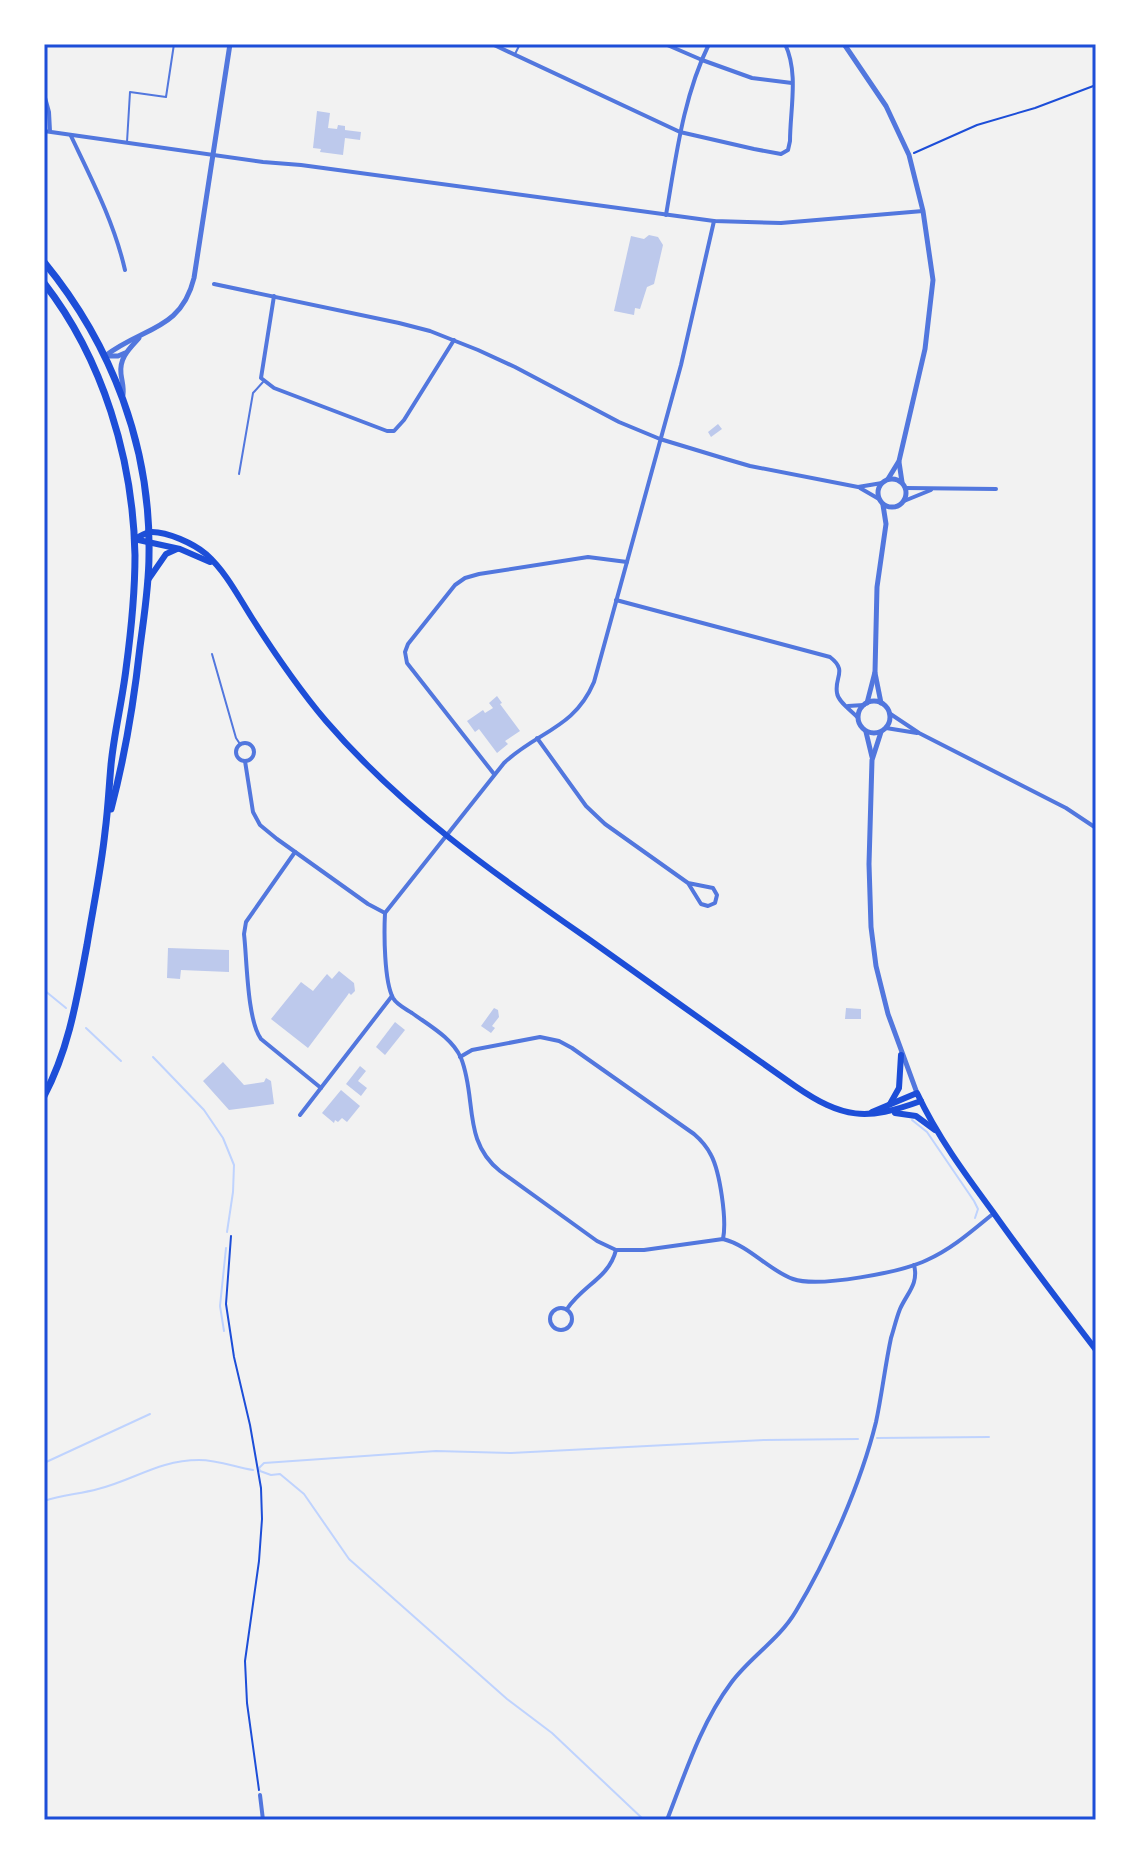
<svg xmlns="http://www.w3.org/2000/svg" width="1140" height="1864" viewBox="0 0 1140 1864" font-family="'Noto Sans',sans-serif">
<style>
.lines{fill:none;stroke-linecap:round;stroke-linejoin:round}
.stream{stroke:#bfd3fe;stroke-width:2}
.building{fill:#bdc9ec}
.path{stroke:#1d4ed8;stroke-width:2}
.service{stroke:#5277de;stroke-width:2}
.minor{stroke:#5277de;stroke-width:4}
.tertiary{stroke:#5277de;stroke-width:5}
.secondary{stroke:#1d4ed8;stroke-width:6}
.primary{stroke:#1d4ed8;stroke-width:7}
.neatline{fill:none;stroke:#1d4ed8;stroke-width:3}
</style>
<rect width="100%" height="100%" fill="#f2f2f2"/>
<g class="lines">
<g class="stream">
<path d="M44,990l22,18"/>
<path d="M86,1028l35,33"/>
<path d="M153,1057l51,53 19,28 11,27 -1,27 -6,40"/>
<path d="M912,1120l15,12 47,69 4,8 -3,9"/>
<path d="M224,1331l-4,-25 6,-58"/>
<path d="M877,1438l112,-1"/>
<path d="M44,1463l106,-49"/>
<path d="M44,1501c18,-6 36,-7 54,-12 36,-9 61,-29 101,-29 19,0 36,7 54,10"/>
<path d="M644,1820l-92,-87 -45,-34 -158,-140 -45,-65 -24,-20 -9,1 -11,-4 -1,-3 5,-5 172,-12 75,2 253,-13 94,-1"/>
</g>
</g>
<g class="building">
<path d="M317,111l13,2 -2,15 9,1 1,-4 7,1v4l16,2 -1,8 -15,-2 -2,17 -23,-3 1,-3 -8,-1z"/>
<path d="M649,235l9,2 5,8 -9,39 -7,3 -7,22 -5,-1 -1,7 -20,-4 17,-75 13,3z"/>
<path d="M718,424l4,5 -11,8 -3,-5z"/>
<path d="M497,696l5,7 -2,1 20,27 -15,10 3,3 -11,9 -18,-24 -4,3 -8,-11 16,-11 2,3 8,-5 -4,-5z"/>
<path d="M168,948l61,2v22l-48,-2 -1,9 -13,-1z"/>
<path d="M339,971l15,12 1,8 -4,4 -2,-2 -2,3 -39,52 -37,-29 30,-37 12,9 14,-17 5,5z"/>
<path d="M494,1008l4,2 1,7 -7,9 3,2 -4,5 -10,-7z"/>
<path d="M846,1008l15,1v10h-16z"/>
<path d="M395,1022l10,8 -20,25 -9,-8z"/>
<path d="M223,1062l21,23 20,-3 2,-4 5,3 3,23 -45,6 -26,-29z"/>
<path d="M360,1066l6,5 -8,10 9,7 -6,8 -15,-12z"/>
<path d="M341,1090l19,16 -13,16 -5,-4 -4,4 -3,-2 -1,3 -12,-10z"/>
</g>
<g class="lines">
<g class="path">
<path d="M914,153l63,-28 58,-17 61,-23"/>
<path d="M231,1236l-5,68 8,53 16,68 11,63 1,31 -3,42 -14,100 2,42 12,87"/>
</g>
<g class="service">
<path d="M515,54l5,-10"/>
<path d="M127,142l3,-50 36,5 8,-53"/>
<path d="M239,474l14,-81 10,-11"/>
<path d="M212,654l24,84 4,6"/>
</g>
<g class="minor">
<path d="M492,44l188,88 74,17 27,5 7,-4 2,-9c0,-31 9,-68 -5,-97"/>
<path d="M665,44l37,16 50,18 40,5"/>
<path d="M44,94l5,18 1,19"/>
<path d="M44,131l219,31 38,3 413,56 67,2 142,-12"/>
<path d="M71,136c21,44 43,86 54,134"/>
<path d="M666,215c10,-58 17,-118 43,-171"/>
<path d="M714,221l-33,144 -87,317c-20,47 -56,49 -90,81l-119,150c-1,20 -1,68 8,85 4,7 13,11 19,15 18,13 40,25 49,45 16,40 1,83 39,113l97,70 19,9h28l79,-11c27,7 45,31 70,40 26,9 109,-7 134,-19 25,-11 46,-30 67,-47"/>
<path d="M214,284l185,39 31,8 48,19 37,17 104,55 41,17 66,20 24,7 108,21 24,-4"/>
<path d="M274,296l-13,82 13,10 113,43h7l10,-11 50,-80"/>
<path d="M860,488l19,11"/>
<path d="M906,488l90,1"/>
<path d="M904,501l27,-11"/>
<path d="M616,600l214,57c18,14 4,20 7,36 1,9 15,18 21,25"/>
<path d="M848,706l16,-1"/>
<path d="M889,713l30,20 147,75 30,20"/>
<path d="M886,728l31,5"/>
<path d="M537,738l49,68 19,18 83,59 25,5 4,7 -2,8 -7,3 -7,-2 -13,-21"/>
<circle cx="245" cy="752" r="9"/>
<path d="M245,761l8,51 7,13 17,14 91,65 17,9"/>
<path d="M494,774l-87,-111 -2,-11 3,-8 47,-59 10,-7 14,-4 109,-17 39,5"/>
<path d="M295,852l-49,70 -2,12c3,25 3,86 17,105l60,49"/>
<path d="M460,1057l12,-7 68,-13 19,4 13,7 122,86c7,6 13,13 17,21 9,17 16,65 12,84"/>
<path d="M300,1115l92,-119"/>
<circle cx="561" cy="1319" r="11"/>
<path d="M567,1309c16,-24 42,-31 49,-59"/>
<path d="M260,1795l3,25"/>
<path d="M667,1820c18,-46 34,-97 64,-137 19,-26 48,-43 65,-72 32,-53 65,-128 80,-189 6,-28 9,-56 15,-84 3,-9 5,-19 9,-29 7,-16 19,-25 14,-44"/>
</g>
<g class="tertiary">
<path d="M844,44l42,62 23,49 14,56 10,69 -8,69 -26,112 -11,18"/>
<path d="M105,356c37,-29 76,-25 89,-78l36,-234"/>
<path d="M105,356h13l7,-3"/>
<path d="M123,395c1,-8 -1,-13 -2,-21 -2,-16 8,-25 18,-36"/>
<path d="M899,462l3,20"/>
<circle cx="892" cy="493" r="14"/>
<path d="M875,673l6,30"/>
<circle cx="874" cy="717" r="16"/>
<path d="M867,703l8,-31 2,-85 9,-63 -3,-19"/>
<path d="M866,732l6,25"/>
<path d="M881,732l-9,28 -3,104 2,63 5,39 12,48 29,79"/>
</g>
<g class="secondary">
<path d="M134,539c5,-2 11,-6 16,-7 17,-1 44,12 56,22 20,18 32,42 46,64 23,36 47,71 74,103 75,87 167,152 261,217 69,49 138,99 208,148 48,33 71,35 126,15"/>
<path d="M134,539l46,10 30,13"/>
<path d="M148,580l18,-26 11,-5"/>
<path d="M890,1104l9,-16 2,-33"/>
<path d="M872,1112l45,-19c20,43 48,81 76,119 33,47 68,92 103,138"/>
<path d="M895,1113l21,3 19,14"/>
</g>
<g class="primary">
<path d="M44,262c68,83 107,185 105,293 0,31 -5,61 -9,92 -6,54 -15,109 -29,162"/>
<path d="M44,283c59,76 89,176 91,272 0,38 -4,77 -9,114 -4,33 -12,64 -15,96 -2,22 -3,45 -6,67 -4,38 -12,76 -18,113 -10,53 -18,104 -43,151"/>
</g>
</g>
<rect width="1140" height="1864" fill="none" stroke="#ffffff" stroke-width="92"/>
<rect x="46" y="46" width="1048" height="1772" class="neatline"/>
</svg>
